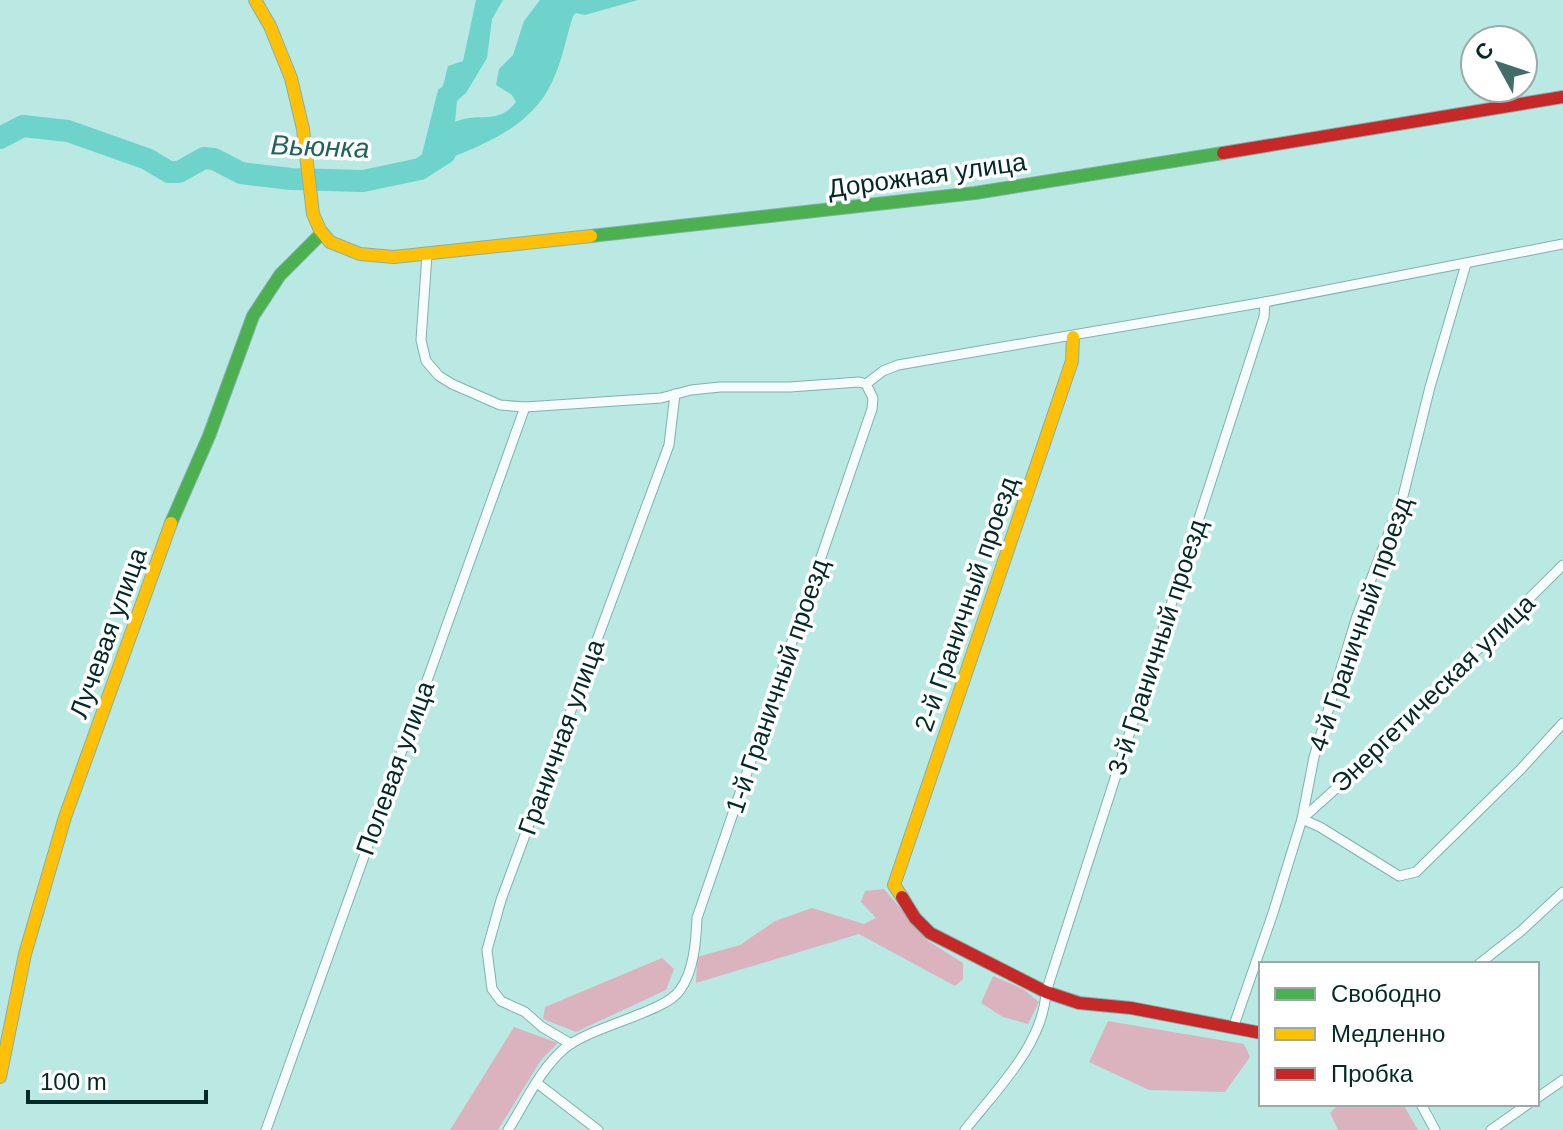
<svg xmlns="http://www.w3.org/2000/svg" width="1563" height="1130" viewBox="0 0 1563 1130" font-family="Helvetica,sans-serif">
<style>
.forest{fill:#dbb3be}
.water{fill:#6dd3cb}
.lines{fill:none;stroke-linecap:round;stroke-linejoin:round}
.river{stroke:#6dd3cb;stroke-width:22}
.street-casing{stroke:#83b0ac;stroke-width:11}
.fast-casing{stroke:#83b0ac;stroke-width:14}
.slow-casing{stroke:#83b0ac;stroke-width:14}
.jam-casing{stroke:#83b0ac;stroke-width:14}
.street{stroke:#f5fcfb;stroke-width:9}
.fast{stroke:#4caf50;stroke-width:12}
.slow{stroke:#ffc107;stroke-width:12}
.jam{stroke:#c62828;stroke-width:12}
.labels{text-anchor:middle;stroke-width:7;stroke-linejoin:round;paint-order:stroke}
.street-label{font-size:26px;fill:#032a27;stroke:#fff}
.water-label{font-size:28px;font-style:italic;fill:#20645e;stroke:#fff}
</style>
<rect width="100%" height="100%" fill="#bae9e4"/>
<g class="forest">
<path d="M884,889l44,52 35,22v16l-8,7 -96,-52 -163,49 1,-26 43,-12 35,-24 37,-13 52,16 12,-6 -15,-16 4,-11z"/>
<path d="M662,958l12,11 -8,21 -90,42 -33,-13 2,-12z"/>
<path d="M993,976l30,13 16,13 -11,22 -25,-7 -22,-14z"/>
<path d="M1108,1021l136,23 6,13 -25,35 -76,-2 -60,-28z"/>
<path d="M514,1027l44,16 -17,17 -43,70h-48z"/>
<path d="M1339,1104h64l15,26h-80l-8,-17z"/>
</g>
<path class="water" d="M476,0h27l-11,19 -5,39 -21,35 -9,8 -2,21c24,-11 42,4 61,-20l-4,-7 -16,-10 3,-16 14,-14 11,-34 16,-21h98l-53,15 -9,-2 -3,3c-7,22 -11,46 -21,66 -23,51 -84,69 -132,87v-7l18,-72 5,-4 5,-20 15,-5z"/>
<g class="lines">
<path class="river" d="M0,138l23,-12 45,5 79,28 22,13h10l25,-14 10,1 27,14 50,6 72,2 57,-12 25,-16"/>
<g class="street-casing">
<g id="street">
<path d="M427,255l-6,85 5,21 13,15 13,8 48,21 25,2 136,-9 30,-8 29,-3h70l69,-5 7,2"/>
<path d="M866,384l17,-13 15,-6 367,-63 298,-58"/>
<path d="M1563,565l-212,210 -49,44 18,8 79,49 17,-4 105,-103 42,-46"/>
<path d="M1479,964l42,-33 42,-39"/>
<path d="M1233,1028l40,-115 29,-94 12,-62 43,-141 46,-120 27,-109 36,-123"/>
<path d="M571,1044l-29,-17 -17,-15 -24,-11 -9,-12 -5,-39 14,-50 168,-455 6,-51"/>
<path d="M537,1083l61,47"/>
<path d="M1537,1098l26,-18"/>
<path d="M1421,1104l14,26"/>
<path d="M266,1130l259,-723"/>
<path d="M508,1130c17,-27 32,-61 57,-82 27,-22 101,-36 115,-58 14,-19 16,-49 17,-72l175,-509 1,-11 -7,-14"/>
<path d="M965,1130c31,-40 78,-85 81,-138l218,-675 1,-15"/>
<path d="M1491,1130l37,-26"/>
</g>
</g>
<g class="fast-casing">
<g id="fast">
<path d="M591,236l384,-43 248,-40"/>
<path d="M171,523l38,-87 44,-120 27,-41 42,-42"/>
</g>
</g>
<g class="slow-casing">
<g id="slow">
<path d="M255,0l15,26 21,52 12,51 10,85 7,16 10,12 30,12 34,3 197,-21"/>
<path d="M902,897l-8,-12 178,-524 1,-24"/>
<path d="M0,1077l25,-123 40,-137 106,-294"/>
</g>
</g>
<g class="jam-casing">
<g id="jam">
<path d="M1223,153l340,-56"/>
<path d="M902,897l13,21 15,15 116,59 33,11 52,5 130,25"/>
</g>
</g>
<use href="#street" class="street"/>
<use href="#fast" class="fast"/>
<use href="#slow" class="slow"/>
<use href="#jam" class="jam"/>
</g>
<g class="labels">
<g class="street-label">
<text transform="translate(927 175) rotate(-8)" y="9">Дорожная улица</text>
<text transform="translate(966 604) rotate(-71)" y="9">2-й Граничный проезд</text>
<text transform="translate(1360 624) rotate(-71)" y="9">4-й Граничный проезд</text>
<text transform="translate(108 633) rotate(-70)" y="9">Лучевая улица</text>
<text transform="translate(1157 647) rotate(-72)" y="9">3-й Граничный проезд</text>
<text transform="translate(777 686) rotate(-71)" y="9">1-й Граничный проезд</text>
<text transform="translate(1433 693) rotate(-44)" y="9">Энергетическая улица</text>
<text transform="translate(561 737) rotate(-70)" y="9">Граничная улица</text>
<text transform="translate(395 768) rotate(-70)" y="9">Полевая улица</text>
</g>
<g class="water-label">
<text transform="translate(320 146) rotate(2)" y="10">Вьюнка</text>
</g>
</g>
<rect x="1259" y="962" width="280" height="144" fill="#ffffff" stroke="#9aaaa9" stroke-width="2"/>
<rect x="1275" y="988" width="40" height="12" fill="#4caf50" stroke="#9aaaa9" stroke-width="2"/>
<text x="1331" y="1002" font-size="24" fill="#032a27">Свободно</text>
<rect x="1275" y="1028" width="40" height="12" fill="#ffc107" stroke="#9aaaa9" stroke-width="2"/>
<text x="1331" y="1042" font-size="24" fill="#032a27">Медленно</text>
<rect x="1275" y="1068" width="40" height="12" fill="#c62828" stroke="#9aaaa9" stroke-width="2"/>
<text x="1331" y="1082" font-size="24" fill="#032a27">Пробка</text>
<g transform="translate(1499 64) rotate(310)"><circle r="38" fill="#ffffff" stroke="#9aaaa9" stroke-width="2"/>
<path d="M0-6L14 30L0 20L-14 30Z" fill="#436d69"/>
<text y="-12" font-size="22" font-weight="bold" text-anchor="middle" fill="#032a27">С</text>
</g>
<path d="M28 1090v12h178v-12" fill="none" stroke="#032a27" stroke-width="4"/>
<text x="40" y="1090" font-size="24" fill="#032a27" stroke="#ffffff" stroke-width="6" paint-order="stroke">100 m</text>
</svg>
